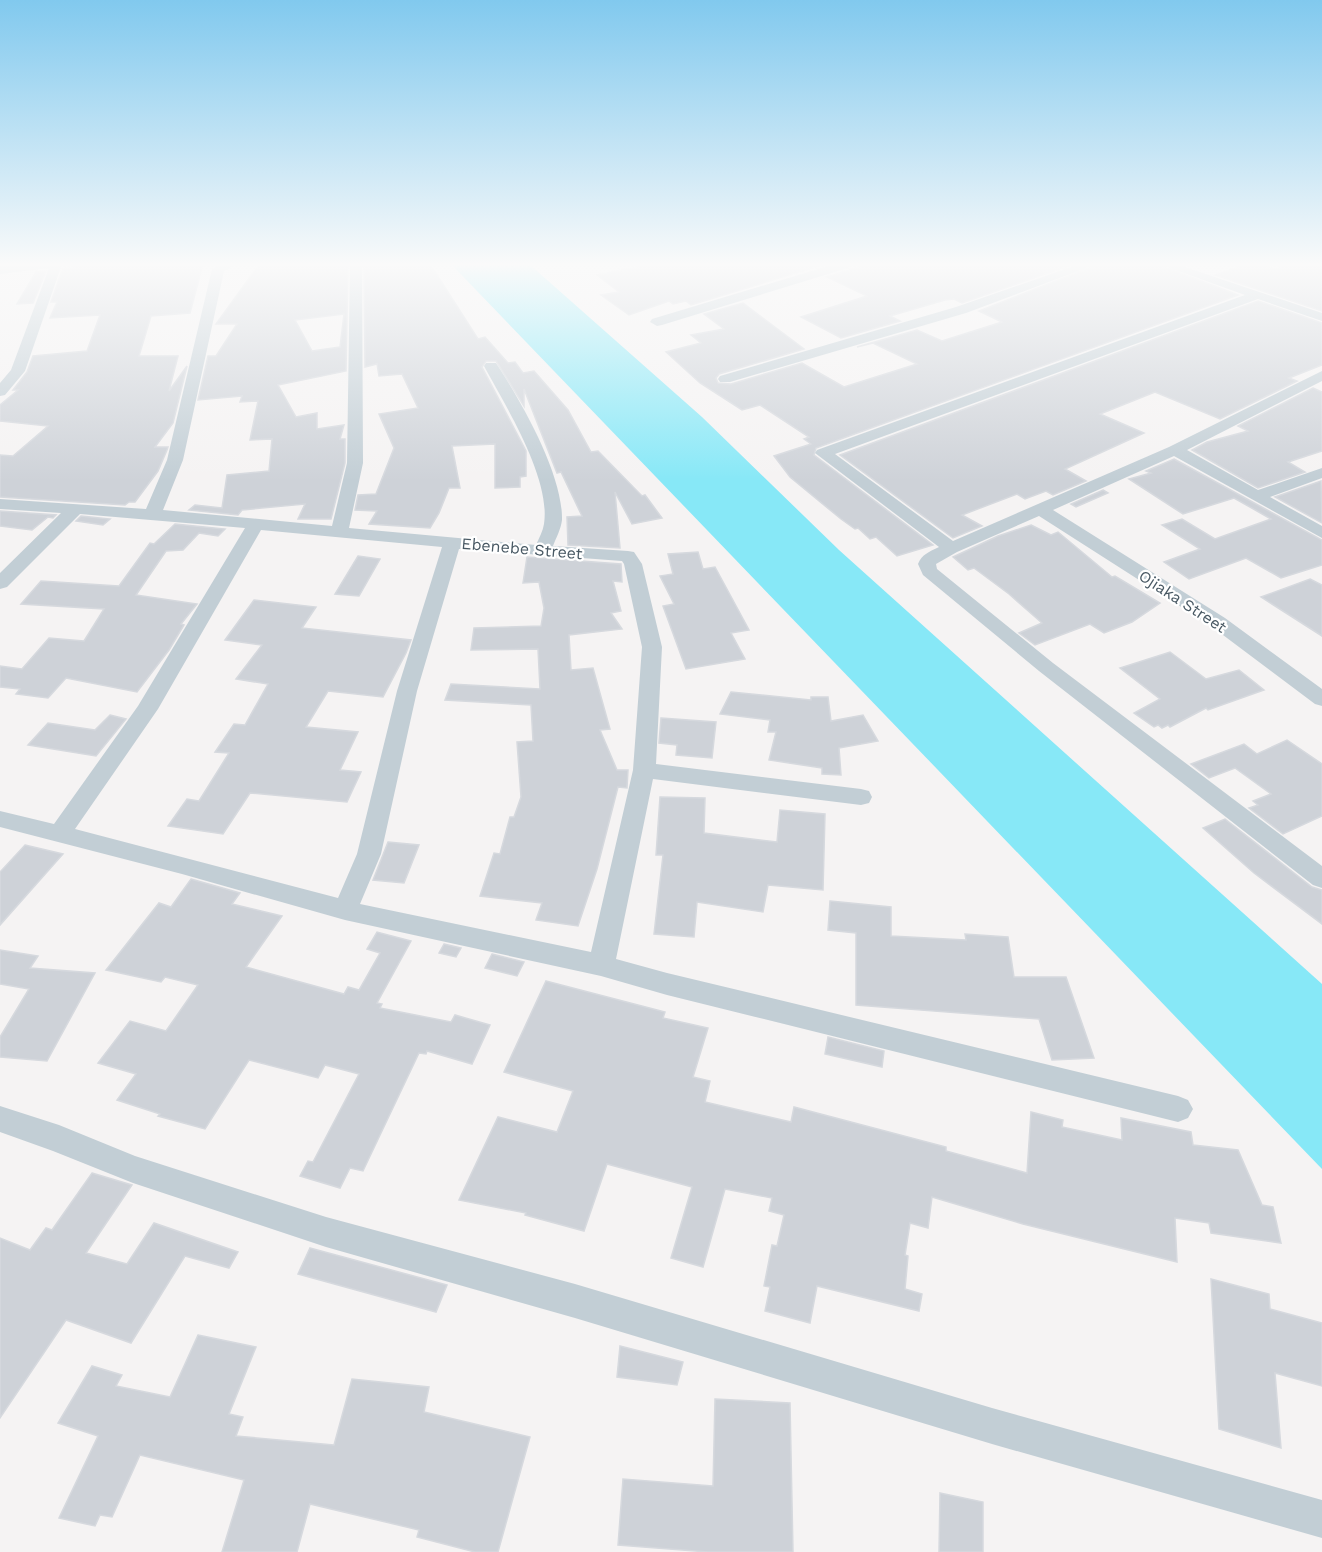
<svg xmlns="http://www.w3.org/2000/svg" width="1322" height="1552" viewBox="0 0 1322 1552" font-family="'Work Sans',sans-serif">
<style>
.water{fill:#87e8f7}
.building{fill:#ced2d8;stroke:#d6d9de;stroke-width:1.5;fill-rule:evenodd}
.lines{fill:none;stroke-linecap:round;stroke-linejoin:round}
.street{fill:#c2ced5;fill-rule:evenodd}
.labels{text-anchor:middle;stroke-width:4.5;stroke-linejoin:round;paint-order:stroke}
.street-label{font-size:16px;fill:#485863;stroke:#fff}
</style>
<rect width="100%" height="100%" fill="#f5f3f3"/>
<path class="water" d="M451,264h78l173,153 137,133 483,434v185z"/>
<g class="building">
<path d="M75,264h128l-13,49 -39,3 -12,40h39l-9,35 18,-25 -14,57 -18,24h13l-1,3 -9,21 -23,31h-6l-4,3 -125,-8v-42l13,1 35,-30 -48,-5v-16l18,-15h-5l14,-18 6,-16 54,-5 13,-36 -50,3 7,-16h-6l12,-34 10,-1z"/>
<path d="M348,264l-2,107 -68,14 18,32 21,-4v16l27,-4 -4,14h5v24l-14,56h-33l7,-15 -63,6 -4,5 -49,-5 6,-5 27,3 5,-33 42,-4 3,-32 -22,1 8,-39 -18,1 2,-6 -44,4 10,-44h8l21,-32h-21l42,-58zM344,314l-4,33 -28,4 -17,-31z"/>
<path d="M430,264l48,75 7,-2 23,26 7,-1 8,11 11,-2 34,39 23,42 7,-1 44,45 3,-1 17,23 -30,6 -17,-32 5,56 -52,-3 -1,-28 15,-1 -21,-44 -4,1 -33,-84v17l-28,-45h-10l-4,6 44,84v25l-6,1v10l-25,1v-44l-43,2 8,42h-11l-10,25 -9,15 -61,-4 8,-13 -22,-1 3,-15 18,-1 18,-46 -15,-34 39,-6 -16,-34 -23,2 -2,-12 -12,3 -1,-102z"/>
<path d="M652,264h170v1l-131,40 -5,-4 -13,3 -4,-3 -40,14 -28,-20 18,-3 -22,-17z"/>
<path d="M869,264h205l-112,39 -8,-4 -9,1 -55,16 10,5 -59,17 -40,-21 66,-21 -40,-19z"/>
<path d="M1099,264h58l81,31 -422,153 -2,7 119,90 -36,11 -21,-19 -6,2 -12,-11 -3,1 -14,-10 -51,-42 -16,-21 37,-12 -7,-5 5,-2 -49,-32 -18,5 -42,-27 -34,-31 35,-9 -10,-8 33,-6 -20,-15 39,-11 61,46 -85,25 -3,4 2,5 13,1 71,-21 42,24 73,-23 -44,-21 -16,4 60,-17 25,11 60,-19 -23,-11z"/>
<path d="M1246,264h14l15,5 14,-5h33v47l-107,-36z"/>
<path d="M46,271l-13,32 -16,1 19,-32z"/>
<path d="M1258,301l64,22v42l-33,13 8,3 -77,38 -65,-27 -55,22 44,19 -79,36 21,12 -33,14 -7,-4 -21,8 -8,-5 -55,21 20,11 -29,12 -113,-83z"/>
<path d="M1313,388l9,4v59l-34,11 17,10 -47,16 -66,-38 15,-8 41,-11 -10,-5z"/>
<path d="M1174,459l148,81v25l-41,13 -35,-20 -57,21 -25,-17 36,-13 -38,-24 20,-6 33,20 56,-20 -37,-21 -51,16 -54,-35 22,-6 -5,-2z"/>
<path d="M1321,481l1,42 -47,-26z"/>
<path d="M1103,490l5,3 -32,14 -5,-3z"/>
<path d="M0,511l56,4 -3,3 -5,-1 -16,13 -32,-4z"/>
<path d="M81,516l29,3 -7,6 -27,-4z"/>
<path d="M175,524l50,5 -7,7 -19,-3 -16,17 -17,1 -30,44 61,9 -16,20 3,1 -15,25 -32,42 -71,-14 -18,20 -32,-4 4,-5 -20,-2v-21l22,3 27,-31 35,3 20,-32 -83,-5 20,-23 78,5 31,-43 4,1z"/>
<path d="M1031,525l20,10 7,-3 54,45 3,-1 45,27 -28,19 -28,11 -14,-9 -55,21 -16,-12 23,-10 -33,-29 -35,-26 -6,2 -15,-13 45,-21z"/>
<path d="M698,552l5,17 12,-2 34,63 -18,3 14,26 -59,10 -23,-63 11,-2 -14,-28 13,-2 -5,-20z"/>
<path d="M358,556l22,3 -21,37 -24,-2z"/>
<path d="M527,557l94,7 1,18 -9,-1 8,30 -10,2 11,16 -53,6 2,35 22,-2 17,61 -10,1 17,40h11l-1,18 -9,-1 -21,82 -19,57 -42,-6 6,-17 -62,-7 14,-43 6,1 10,-37h4l7,-20 -4,-55 16,-1 -2,-36 -86,-5 6,-16 89,5 -2,-40 -67,1 3,-22 67,-2 3,-18 -5,-26 -16,1z"/>
<path d="M1310,579l12,6v51l-61,-39z"/>
<path d="M254,600l62,7 -14,21 109,12 -5,13 -23,44 -55,-6 -22,36 52,5 -18,38 21,2 -14,30 -97,-9 -27,41 -55,-8 19,-27 12,2 30,-48 -14,-1 19,-28 11,1 23,-41 -32,-5 26,-34 -37,-5z"/>
<path d="M1170,652l36,27 33,-9 25,20 -56,20 -2,-2 -36,19 -2,-2 -6,3 -4,-3 -4,2 -20,-14 26,-14 -40,-31z"/>
<path d="M731,692l80,8v-3h17l3,24 32,-6 15,26 -39,7 2,27 -19,-1v-6l-53,-8 7,-28h-8l2,-12 -50,-6z"/>
<path d="M110,715l16,4 -30,37 -68,-11 20,-22 47,7z"/>
<path d="M661,718l55,4 -4,36 -36,-3 1,-10 -18,-2z"/>
<path d="M1287,740l35,24v52l-39,18 -34,-26 9,-3 -5,-4 18,-7 -36,-26 -26,10 -18,-14 53,-20 13,10z"/>
<path d="M660,797l45,1 -1,35 73,9 3,-32 45,4 -2,76 -55,-5 -5,27 -66,-10 -3,35 -40,-3 9,-79h-7z"/>
<path d="M1225,819l87,68 10,3v34l-68,-51 -51,-45z"/>
<path d="M388,842l31,3 -15,38 -31,-3z"/>
<path d="M25,845l38,9 -63,71v-53z"/>
<path d="M191,879l49,14 -8,11 50,12 -36,51 98,27 4,-7 11,3 21,-37 -13,-4 10,-17 34,9 -34,62 5,1 -2,4 71,14 4,-7 35,10 -18,39 -45,-13 -1,3 -7,-1 -56,118 -13,-3 -10,20 -40,-12 8,-15 5,1 46,-88 -34,-9 -7,13 -69,-18 -44,69 -47,-13 2,-2 -43,-14 19,-26 -38,-11 32,-42 36,10 32,-46 -33,-8 -4,5 -55,-12 53,-67 12,4z"/>
<path d="M830,901l61,6v29l75,4 -1,-6 43,3 6,40h52l28,81 -42,2 -13,-41 -183,-14v-72l-28,-3z"/>
<path d="M444,944l17,4 -5,9 -17,-4z"/>
<path d="M0,950l38,6 -8,12 65,5 -48,88 -47,-4v-20l29,-48 -29,-5z"/>
<path d="M492,954l32,8 -7,14 -32,-8z"/>
<path d="M546,981l119,31 -2,6 45,10 -15,49 17,4 -5,21 86,20 3,-15 152,40v4l81,22 4,-61 32,8 -1,7 60,13 -1,-22 70,14 2,13 45,5 24,55 11,2 8,36 -70,-10 -2,-10 -34,-5 2,44 -154,-38 -91,-27 -4,31 -18,-5 -5,32 3,1 -3,33 17,5 -3,17 -102,-25 -7,37 -45,-12 5,-24 -6,-1 8,-41 5,1 7,-31 -15,-4 3,-13 -47,-9 -22,78 -32,-9 21,-71 -85,-23 -23,67 -59,-16 1,-2 -67,-13 39,-83 59,15 16,-41 -69,-19z"/>
<path d="M828,1037l56,14 -2,16 -57,-13z"/>
<path d="M92,1173l40,12 -46,68 41,11 27,-41 84,29 -9,16 -44,-12 -54,87 -65,-23 -66,98v-180l30,12 16,-22 6,2z"/>
<path d="M310,1248l137,37 -11,27 -138,-38z"/>
<path d="M1211,1279l58,15 1,15 52,14v63l-47,-13 6,75 -62,-19z"/>
<path d="M198,1335l58,12 -27,67 14,3 -7,19 98,9 18,-66 77,8 -5,25 106,25 -32,115h-23l-58,-15 2,-7 -109,-26 -13,48h-75l22,-72 -104,-25 -28,62 -12,-2 -5,11 -36,-8 39,-82 -40,-13 34,-57 30,9 -6,11 54,11z"/>
<path d="M620,1346l63,16 -6,23 -60,-8z"/>
<path d="M715,1399l75,4 3,149h-85l-90,-7 5,-66 90,7z"/>
<path d="M940,1493l43,9v50h-44z"/>
</g>
<g class="lines">
<g class="street">
<path d="M22,264h40l-37,107 -20,24 -5,1v-13l11,-13 38,-102 -49,6v-8z"/>
<path d="M222,264h17l-15,7 -41,189 -20,50 169,16 15,-63 3,-199h12l1,199 -14,65 187,17c3,-7 7,-14 8,-21 7,-46 -39,-119 -60,-158l2,-3h10c25,38 67,111 66,157 -1,9 -6,18 -9,26l75,5 6,1 8,12 20,83 -6,117 205,25 8,2 3,6 -3,6 -8,2 -208,-26 -37,180 51,14 511,123 10,4 5,9 -5,9 -10,4 -511,-127 -66,-19 -256,-56 -163,-46 -182,-47v-16l54,13 84,-118 107,-178 -165,-14 -73,73 -7,2v-16l61,-60 -61,-4v-10l146,10 21,-49 45,-191zM261,530l181,17 -45,144 -40,163 -19,44 -263,-69 83,-120zM459,549l163,12 2,3 18,83 -9,123 -42,182 -231,-48 21,-50 36,-163z"/>
<path d="M835,264h18l-2,3 -189,58 -5,1 -7,-4 2,-3z"/>
<path d="M1080,264h17l-131,49 -236,69h-10l-2,-3 2,-3 236,-69z"/>
<path d="M1159,264h17l146,49v8l-64,-22 -423,155 118,87 216,-94 153,-76v10l-135,69 71,40 64,-22v10l-52,19 52,29v12l-148,-82 -121,54 172,108 97,71v17l-7,-2 -104,-78 -172,-110 -82,36 -21,12 1,5 116,94 269,203v22l-9,-3 -274,-214 -116,-96 -5,-11c4,-10 11,-12 21,-17l-124,-94 2,-3 428,-155z"/>
<path d="M0,1106l59,19 76,31 191,61 249,67 417,124 330,92v38l-330,-94 -417,-126 -249,-71 -193,-64 -80,-32 -53,-19z"/>
</g>
</g>
<linearGradient id="sky" x2="0" y2="1"><stop stop-color="#81c9ee"/><stop offset="0.55" stop-color="#fafafa"/><stop offset="1" stop-color="#fafafa" stop-opacity="0"/></linearGradient>
<rect width="1322" height="481" fill="url(#sky)"/>
<g class="labels">
<g class="street-label">
<text transform="translate(522 548) rotate(5)" y="6">Ebenebe Street</text>
<text transform="translate(1183 601) rotate(33)" y="6">Ojiaka Street</text>
</g>
</g>
</svg>
